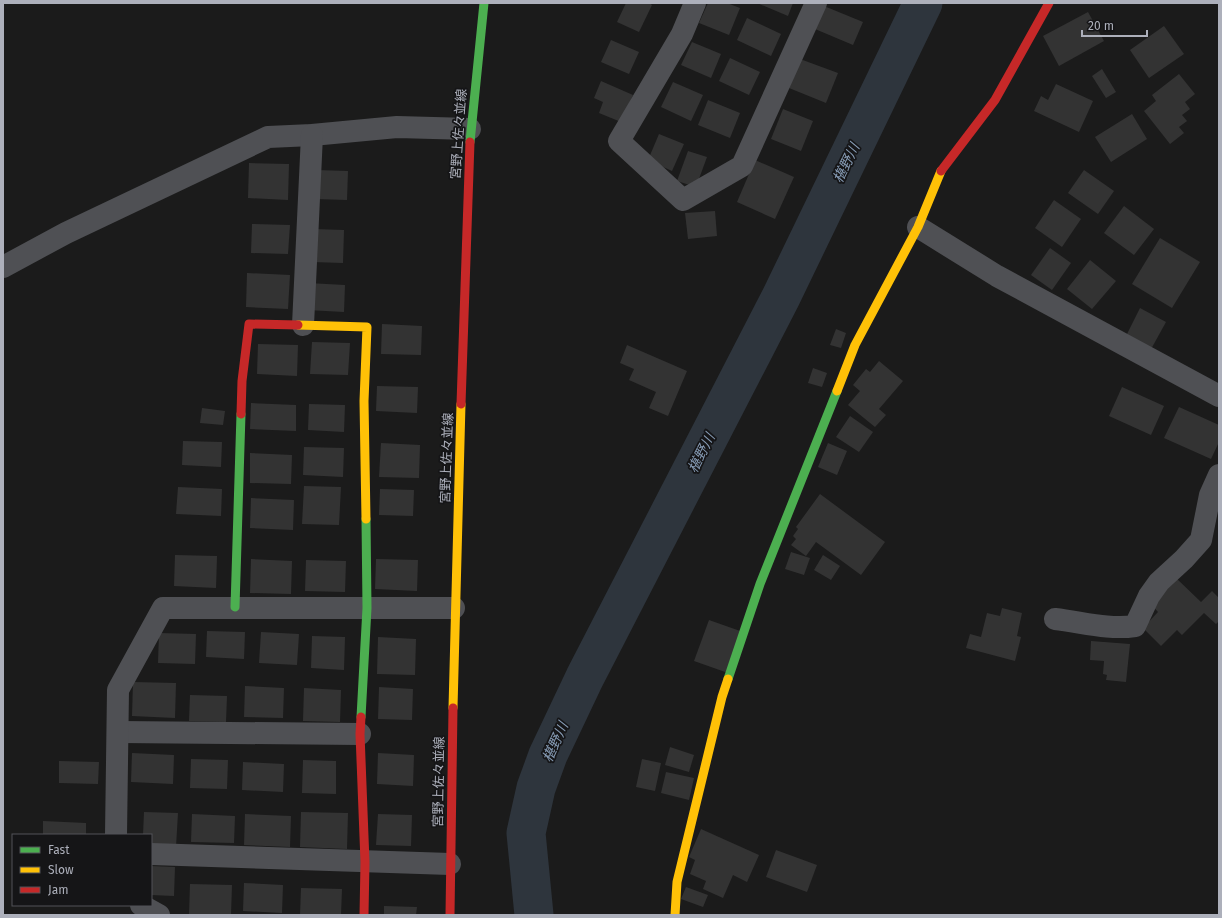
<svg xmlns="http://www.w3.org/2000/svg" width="1222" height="918" viewBox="0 0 1222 918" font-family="'Fira Sans','Noto Sans JP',sans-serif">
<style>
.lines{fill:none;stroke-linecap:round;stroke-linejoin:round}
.river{stroke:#2e353d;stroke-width:39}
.building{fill:#333}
.street{stroke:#4f5054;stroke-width:22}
.fast{stroke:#4caf50;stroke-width:9}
.slow{stroke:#ffc107;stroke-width:9}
.jam{stroke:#c62828;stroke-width:9}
.labels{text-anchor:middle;stroke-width:3.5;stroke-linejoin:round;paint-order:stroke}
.street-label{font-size:13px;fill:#adb0bb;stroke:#151517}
.water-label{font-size:14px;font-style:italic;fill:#869bb4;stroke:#151517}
</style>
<rect width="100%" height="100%" fill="#1b1b1b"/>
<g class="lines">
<path class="river" d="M534,915l-8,-82 10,-45 12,-33 37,-78 196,-380 142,-294"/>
</g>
<g class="building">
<path d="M626,3h23l3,2 -13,27 -22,-10z"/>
<path d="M708,3h19l13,5 -11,27 -30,-12z"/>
<path d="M757,3h36l-5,13z"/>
<path d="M824,6l39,16 -10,23 -38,-16z"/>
<path d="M1088,12l16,29 -45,25 -16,-30z"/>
<path d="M747,18l34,16 -10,22 -34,-16z"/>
<path d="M1164,26l20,28 -35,24 -19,-28z"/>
<path d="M611,40l28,12 -10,22 -28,-12z"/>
<path d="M692,42l29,12 -10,24 -30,-13z"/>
<path d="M730,58l30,14 -11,23 -30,-14z"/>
<path d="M800,59l38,14 -12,30 -37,-15z"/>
<path d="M1102,69l14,23 -10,6 -14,-22z"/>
<path d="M1179,74l16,20 -10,8 5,7 -8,6 5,6 -8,6 5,6 -14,11 -26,-33 12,-10 -4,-6z"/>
<path d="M601,81l32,14 -12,27 -22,-9 4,-11 -9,-4z"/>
<path d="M673,82l30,13 -12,26 -30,-14z"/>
<path d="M1056,84l37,17 -14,31 -45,-21 7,-15 7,4z"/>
<path d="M708,100l32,13 -10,25 -32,-13z"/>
<path d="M783,109l30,12 -12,30 -30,-12z"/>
<path d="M1132,114l15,25 -36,23 -16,-25z"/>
<path d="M659,134l25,10 -12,27 -24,-11z"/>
<path d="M688,151l19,6 -11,30 -19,-6z"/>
<path d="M755,160l39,17 -19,42 -38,-17z"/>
<path d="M249,163l40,1 -1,36 -40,-2z"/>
<path d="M316,170l32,1 -1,29 -32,-1z"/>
<path d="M1084,170l30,21 -16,23 -30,-21z"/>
<path d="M1054,200l27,19 -19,28 -27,-19z"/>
<path d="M1124,206l30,23 -20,26 -30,-22z"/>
<path d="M715,211l2,25 -29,3 -3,-26z"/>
<path d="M252,224l38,1 -2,29 -37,-1z"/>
<path d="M313,229l31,1 -1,33 -31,-1z"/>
<path d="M1160,238l40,24 -28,46 -40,-24z"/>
<path d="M1050,248l21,15 -19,27 -21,-15z"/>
<path d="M1090,260l26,21 -24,28 -25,-20z"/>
<path d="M247,273l43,2 -2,34 -42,-2z"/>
<path d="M308,283l37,2 -1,27 -37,-2z"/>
<path d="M1140,308l26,14 -16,29 -25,-13z"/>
<path d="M382,324l40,2 -1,29 -40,-1z"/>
<path d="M836,329l10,4 -5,15 -11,-3z"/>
<path d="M312,342l38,1 -2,32 -38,-1z"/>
<path d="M258,344l40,1 -1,31 -40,-2z"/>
<path d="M627,345l60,26 -19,45 -19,-8 7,-16 -27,-12 5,-11 -14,-6z"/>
<path d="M879,361l24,20 -24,28 7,6 -11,12 -27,-22 12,-14 -7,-6 13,-16 4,3z"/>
<path d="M813,368l14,5 -5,14 -14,-4z"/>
<path d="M377,386l41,1 -1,26 -41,-2z"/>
<path d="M1122,387l42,19 -13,29 -42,-19z"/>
<path d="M251,403l45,2v26l-46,-2z"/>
<path d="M309,404l36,1 -1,27 -36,-2z"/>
<path d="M1179,407l40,18v17l-8,17 -47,-21z"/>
<path d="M202,408l23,3 -2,14 -23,-2z"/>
<path d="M850,416l23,16 -14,20 -23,-15z"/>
<path d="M183,441l39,1 -1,25 -39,-2z"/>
<path d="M381,443l39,2 -1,33 -40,-1z"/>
<path d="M828,443l19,8 -10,24 -19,-8z"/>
<path d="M304,447l40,1 -1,29 -40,-2z"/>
<path d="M250,453l42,2 -1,29 -41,-1z"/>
<path d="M304,486l37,1 -2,38 -37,-1z"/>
<path d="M178,487l44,2 -1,27 -45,-2z"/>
<path d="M380,489l34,1 -1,26 -34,-1z"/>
<path d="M820,494l65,48 -24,33 -45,-33 -10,14 -15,-11 5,-6 -3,-3 5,-7 -2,-2z"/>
<path d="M251,498l43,2 -1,30 -43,-2z"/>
<path d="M791,552l19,6 -6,17 -19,-6z"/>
<path d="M175,555l42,1 -1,32 -42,-2z"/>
<path d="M823,555l17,11 -9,14 -17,-10z"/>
<path d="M251,559l41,2 -1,33 -41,-1z"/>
<path d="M376,559l42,1 -1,31 -42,-2z"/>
<path d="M306,560l40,1 -1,31 -40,-1z"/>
<path d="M1176,578l25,24 11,-11 7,7v23l-3,3 -12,-11 -22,22 -5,-5 -16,16 -18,-18 15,-16 -7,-8z"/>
<path d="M1002,608l20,5 -5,23 4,1 -6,24 -49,-13 4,-14 11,3 6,-24 13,3z"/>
<path d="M709,620l34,12 -15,41 -34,-12z"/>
<path d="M207,631l38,1 -1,27 -38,-2z"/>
<path d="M261,632l38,2 -2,31 -38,-2z"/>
<path d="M159,633l37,1 -1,30 -37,-1z"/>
<path d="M312,636l33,1 -1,33 -33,-2z"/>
<path d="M378,637l38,2 -1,36 -38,-1z"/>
<path d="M1091,641l39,3 -4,38 -20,-2 1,-5 -4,-1 1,-13 -14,-1z"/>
<path d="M133,682l43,1 -1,35 -43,-2z"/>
<path d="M245,686l39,2 -1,30 -39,-1z"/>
<path d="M379,687l34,2 -1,31 -34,-1z"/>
<path d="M304,688l37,2 -1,32 -37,-1z"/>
<path d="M190,695l37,1 -1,26 -37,-1z"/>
<path d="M670,747l24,8 -5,17 -24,-7z"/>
<path d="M132,753l42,2 -1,29 -42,-2z"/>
<path d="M378,753l36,2 -1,31 -36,-2z"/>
<path d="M191,759l37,1 -1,29 -37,-1z"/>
<path d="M642,759l19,4 -6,28 -19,-4z"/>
<path d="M303,760l33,1v33l-34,-1z"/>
<path d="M59,761l40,1 -1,22 -39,-1z"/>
<path d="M243,762l41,2 -1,28 -41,-2z"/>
<path d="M666,772l28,6 -5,22 -28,-7z"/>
<path d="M144,812l34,1 -2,34 -25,-2v-10h-8z"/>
<path d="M301,812l47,1 -1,36 -47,-2z"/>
<path d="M192,814l43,2 -1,27 -43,-1z"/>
<path d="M245,814l46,2 -1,31 -46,-2z"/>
<path d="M378,814l34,1 -1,31 -35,-1z"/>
<path d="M43,821l43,2v12h-43z"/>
<path d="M701,829l58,26 -12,27 -14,-7 -10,23 -20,-9 3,-8 -16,-7 5,-14 -6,-3z"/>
<path d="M776,850l41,15 -10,27 -41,-15z"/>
<path d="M151,866l24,1 -1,29 -23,-1z"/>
<path d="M244,883l39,2 -1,28 -39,-2z"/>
<path d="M190,884l42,1 -1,30h-42z"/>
<path d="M686,887l22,8 -5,12 -22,-8z"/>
<path d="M301,888l41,1 -1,26h-41z"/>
<path d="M384,906l33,1 -1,8h-32z"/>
</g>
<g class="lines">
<g class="street">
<path d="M695,3l-13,31 -63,107 64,59 59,-34 74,-163"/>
<path d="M918,227l79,49 222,120"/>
<path d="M3,267l63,-34 202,-96 44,-2 85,-8 73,2"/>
<path d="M303,325l9,-190"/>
<path d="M1055,619c27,3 53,11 80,7l14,-30 10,-14 25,-23 17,-19 9,-45 9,-20"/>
<path d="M119,732l241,2"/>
<path d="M116,835l2,-145 45,-82h291"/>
<path d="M151,854l299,10"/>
<path d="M141,905l18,10"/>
</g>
<g class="fast">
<path d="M470,142l14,-139"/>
<path d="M235,607l6,-193"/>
<path d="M728,679l32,-95 77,-193"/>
<path d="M361,717l6,-109 -1,-89"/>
</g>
<g class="slow">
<path d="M298,325l69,2 -3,74 2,118"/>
<path d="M837,391l18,-46 63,-118 23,-56"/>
<path d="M453,708l8,-304"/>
<path d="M675,915l2,-33 45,-185 6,-18"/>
</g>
<g class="jam">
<path d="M941,171l54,-71 54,-97"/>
<path d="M461,404l9,-262"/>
<path d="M241,414l1,-33 7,-57 49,1"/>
<path d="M361,717l-1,17 5,128 -1,53"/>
<path d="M450,915l3,-207"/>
</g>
</g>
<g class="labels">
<g class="street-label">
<text transform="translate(458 134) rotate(-86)" y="5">宮野上佐々並線</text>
<text transform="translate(446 458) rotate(-88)" y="5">宮野上佐々並線</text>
<text transform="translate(438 782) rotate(-89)" y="5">宮野上佐々並線</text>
</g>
<g class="water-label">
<text transform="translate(846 163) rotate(-64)" y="5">椹野川</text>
<text transform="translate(701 453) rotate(-63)" y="5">椹野川</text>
<text transform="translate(555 742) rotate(-66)" y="5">椹野川</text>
</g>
</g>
<rect width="1222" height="918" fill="none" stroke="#adb0bb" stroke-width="8"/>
<rect x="12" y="834" width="140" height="72" fill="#151517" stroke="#525359"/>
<rect x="20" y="847" width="20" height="6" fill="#4caf50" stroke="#525359"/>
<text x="48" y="854" font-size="12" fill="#adb0bb">Fast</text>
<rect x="20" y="867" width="20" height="6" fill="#ffc107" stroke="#525359"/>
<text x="48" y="874" font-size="12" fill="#adb0bb">Slow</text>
<rect x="20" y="887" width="20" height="6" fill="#c62828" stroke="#525359"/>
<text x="48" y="894" font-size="12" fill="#adb0bb">Jam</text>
<path d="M1082 30v6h65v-6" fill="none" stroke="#adb0bb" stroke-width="2"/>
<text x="1088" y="30" font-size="12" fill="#adb0bb" stroke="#151517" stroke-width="3" paint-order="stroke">20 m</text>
</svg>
